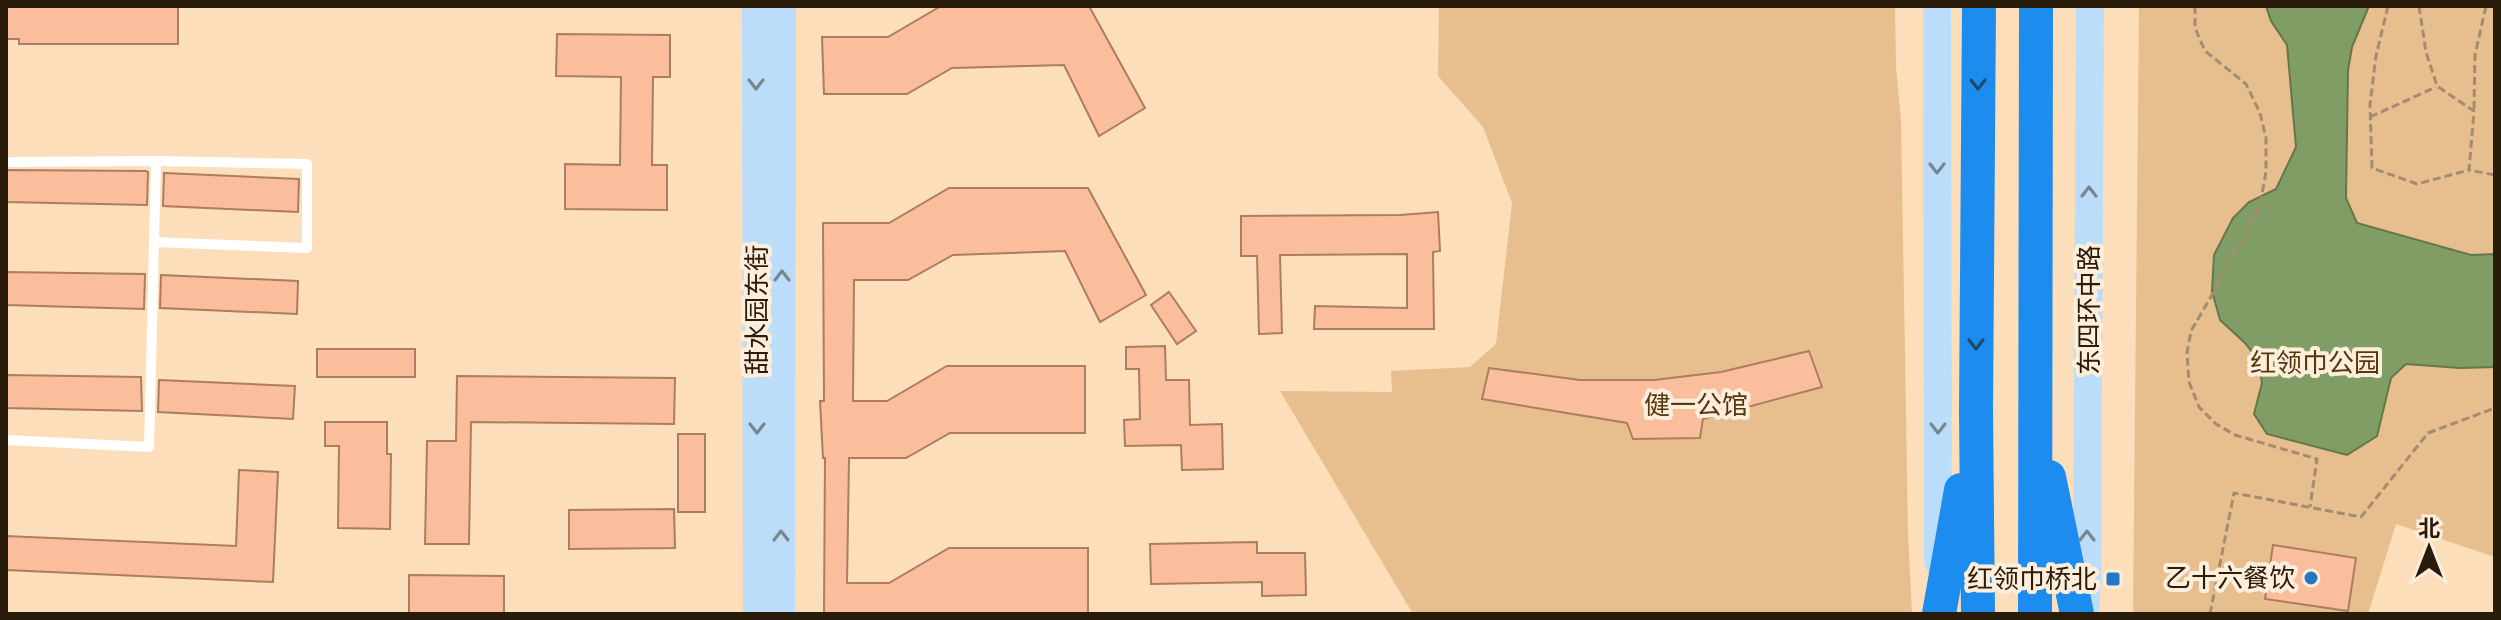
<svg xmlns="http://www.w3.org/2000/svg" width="2501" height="620" viewBox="0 0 2501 620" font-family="'Golos Text','Noto Sans SC',sans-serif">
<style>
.green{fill:#e7bf8f}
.water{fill:#809d66;stroke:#66764b;stroke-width:2}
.building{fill:#fabe9c;stroke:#ac7d61;stroke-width:2}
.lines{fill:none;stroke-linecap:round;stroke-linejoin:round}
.path{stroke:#a38c70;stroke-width:3;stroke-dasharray:8 4;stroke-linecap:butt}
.lane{stroke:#fff;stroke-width:10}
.secondary{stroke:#bbddfa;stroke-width:28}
.highway{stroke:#1c8def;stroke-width:34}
.oneway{stroke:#7a868e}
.oneway2{stroke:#244966}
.poi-dot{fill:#2578c6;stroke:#fdeedc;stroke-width:3}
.labels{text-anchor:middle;stroke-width:8;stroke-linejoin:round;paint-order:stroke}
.street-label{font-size:26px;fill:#2a1c0b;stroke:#fdeedc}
.park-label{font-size:26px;fill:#55380f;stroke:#fdeedc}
.poi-label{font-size:26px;fill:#2a1c0b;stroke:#fdeedc;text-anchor:end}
</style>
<rect width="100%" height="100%" fill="#fcdeba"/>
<g class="green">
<path d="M1439,6h456l1,61 5,53 7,415 4,79h-499l-133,-223 112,1 -1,-21 79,-4 26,-23 16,-141 -29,-76 -45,-51z"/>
<path d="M2139,6h356v551l-99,-33 -28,90h-235z"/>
</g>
<path class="water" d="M2266,6h103l-17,41 -4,23 -2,128 11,25 114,32 24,-1v113l-35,1 -54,-4 -15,14 -14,58 -30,19 -80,-21 -13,-20 8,-31 -4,-23 -13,-17 -25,-23 -8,-29 2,-36 19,-37 16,-16 27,-13 20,-42 -9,-102 -16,-24z"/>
<g class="building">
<path d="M6,6h172v38h-159v-5h-13z"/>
<path d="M941,6h148l56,102 -46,28 -35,-71 -112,3 -45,26h-83l-2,-57h66z"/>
<path d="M557,34l113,1v42h-17l-1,88h15v45l-102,-1v-45l55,1 1,-88 -65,-1z"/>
<path d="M6,170l140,1 2,1 -1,33 -141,-3z"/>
<path d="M164,173l135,6 -1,33 -135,-6z"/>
<path d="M949,188h139l58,107 -46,27 -35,-71 -112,4 -45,25h-54l-1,121h34l60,-35h138v67h-135l-44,25h-57l-2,125h42l60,-35h139v66h-264l1,-156h-2l-3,-57h4l-1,-178h66z"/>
<path d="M1438,212l2,39 -7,1 1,77h-120l1,-23 92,2v-54l-116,1h-11l2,78 -23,1 -2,-78h-16v-40l159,-1z"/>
<path d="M6,272l139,2 -1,35 -138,-4z"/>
<path d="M161,275l137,6 -1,33 -137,-6z"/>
<path d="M1169,292l27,39 -19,13 -26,-39z"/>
<path d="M1165,346l1,34h23l1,45 32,-1 1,45 -41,1 -1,-25 -56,1 -1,-26 16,-1 -1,-50h-13v-22z"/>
<rect x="317" y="349" width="98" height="28"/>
<path d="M1809,351l13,36 -119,32 -3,19 -67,1 -6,-16 -145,-24 7,-31 91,12h74l67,-8z"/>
<path d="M6,375l135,2 1,34 -136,-3z"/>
<path d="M457,376l218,2 -1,46 -203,-2 -2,122h-44l2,-103h29z"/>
<path d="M159,380l136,6 -2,33 -135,-7z"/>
<path d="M325,422h62v32h4l-1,75 -52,-1 1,-82h-14z"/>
<rect x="678" y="434" width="27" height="78"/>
<path d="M239,470l39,2 -5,110 -267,-12v-34l230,10z"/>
<path d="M674,509l1,39 -106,1v-39z"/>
<path d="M1257,542v11h48l1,42 -44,1v-14l-111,2 -1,-40z"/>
<path d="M2273,545l83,13 -8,53 -83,-12z"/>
<path d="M409,575l95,1v38h-95z"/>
</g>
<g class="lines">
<g class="path">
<path d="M2195,6v22l10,23 41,33 14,29 6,25v34l-6,33 -41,78 -28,48 -4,22 2,29 10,25 17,17 19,11 82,24 -7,48"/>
<path d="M2388,6l-12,50 -6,48 2,64 45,16 52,-14"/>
<path d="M2419,6l7,46 11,34 37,25 -5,59 26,5"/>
<path d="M2474,109l1,-54 11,-49"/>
<path d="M2370,117l66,-30"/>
<path d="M2210,614l24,-121 127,24 67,-84 67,-25"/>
</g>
<g class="lane">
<path d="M6,162l150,-1 -7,286 -143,-7"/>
<path d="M154,242l153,6v-84l-151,-3"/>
</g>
<g class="secondary">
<path d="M756,6l1,608"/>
<path d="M1937,6l1,555"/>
<path d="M781,614l1,-608"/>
<path d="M2085,614l2,-35 3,-573"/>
</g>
<g class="highway">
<path d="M2049,477l28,137"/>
<path d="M1939,614l22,-124"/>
<path d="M1978,614l-2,-203 3,-405"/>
<path d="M2035,614l1,-608"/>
</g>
</g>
<defs><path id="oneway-chevron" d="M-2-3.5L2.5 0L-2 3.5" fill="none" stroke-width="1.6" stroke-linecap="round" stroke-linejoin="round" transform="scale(2)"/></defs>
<g class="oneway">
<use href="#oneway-chevron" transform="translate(756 84) rotate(90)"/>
<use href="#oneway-chevron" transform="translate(1937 168) rotate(90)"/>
<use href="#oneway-chevron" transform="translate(2089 192) rotate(-90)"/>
<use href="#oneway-chevron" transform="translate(782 276) rotate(-90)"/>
<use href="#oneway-chevron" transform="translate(757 428) rotate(90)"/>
<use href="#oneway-chevron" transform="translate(1938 428) rotate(90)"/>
<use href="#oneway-chevron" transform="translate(781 536) rotate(-90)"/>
<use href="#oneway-chevron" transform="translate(2087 536) rotate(-90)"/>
</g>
<g class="oneway2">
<use href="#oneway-chevron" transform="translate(1978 84) rotate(90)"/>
<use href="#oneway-chevron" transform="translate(1976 344) rotate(90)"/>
</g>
<g class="poi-dot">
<circle cx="2311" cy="578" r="8"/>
<rect x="2105" y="571" width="16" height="16" rx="4"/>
</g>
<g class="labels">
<g class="street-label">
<text transform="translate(757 310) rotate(-90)" y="9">甜水园东街</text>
<text transform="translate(2089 310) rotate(-90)" y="9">东四环中路</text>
</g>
<g class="park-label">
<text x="2315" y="372">红领巾公园</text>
<text x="1696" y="414">健一公馆</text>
</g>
<g class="poi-label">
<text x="2295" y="587">乙十六餐饮</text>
<text x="2097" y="588">红领巾桥北</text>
</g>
</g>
<rect width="2501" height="620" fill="none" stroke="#2a1c0b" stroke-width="16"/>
<g transform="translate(2429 548)" stroke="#fdeedc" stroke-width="6" paint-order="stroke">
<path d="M0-6L14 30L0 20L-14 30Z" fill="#2a1c0b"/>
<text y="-12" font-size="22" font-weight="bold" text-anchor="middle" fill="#2a1c0b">北</text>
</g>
</svg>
